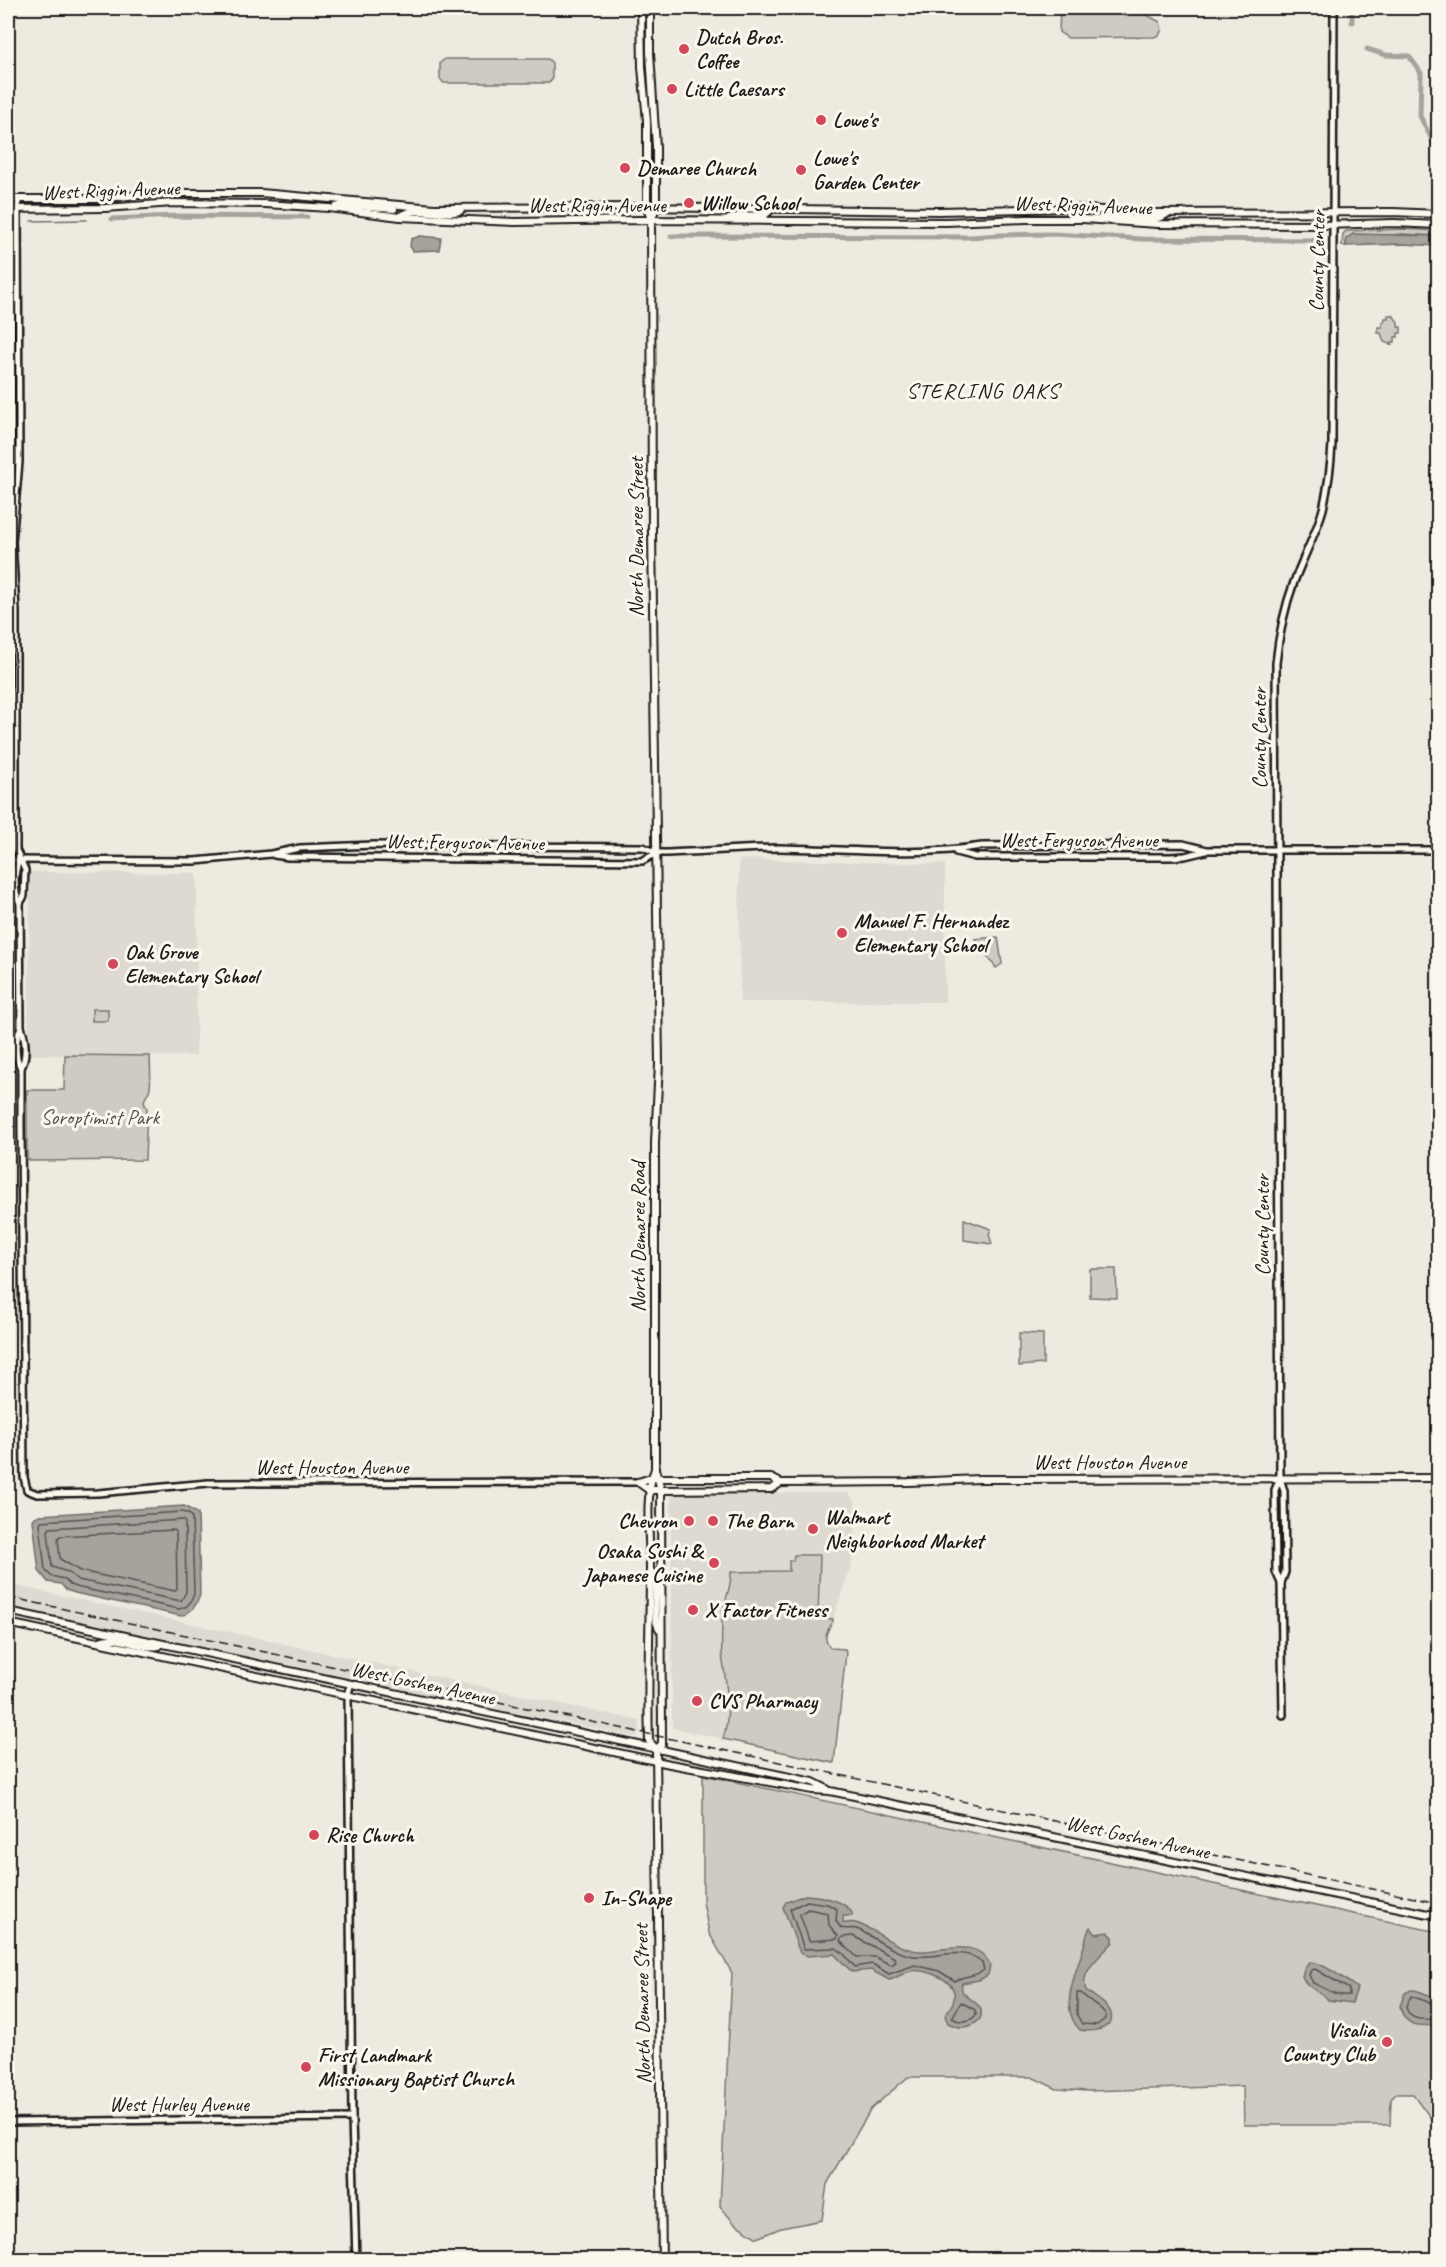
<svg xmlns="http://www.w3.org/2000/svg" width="1446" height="2267" viewBox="0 0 1446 2267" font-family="Caveat,sans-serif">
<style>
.built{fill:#dedad1}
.green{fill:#ceccc2;stroke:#75746f;stroke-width:1.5}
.water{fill:#a6a39d;stroke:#6f6d69;stroke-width:1.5}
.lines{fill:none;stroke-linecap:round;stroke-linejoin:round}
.shore{stroke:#535250;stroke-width:1.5}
.stream{stroke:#6f6d69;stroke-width:1.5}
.canal{stroke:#a6a39d;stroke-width:5}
.tertiary-casing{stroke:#1c1c1c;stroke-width:10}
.secondary-casing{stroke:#1c1c1c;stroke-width:10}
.tertiary{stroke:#fbf7ec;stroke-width:5}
.secondary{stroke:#fbf7ec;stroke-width:6}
.rail{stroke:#1c1c1c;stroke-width:1.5;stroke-dasharray:9 4.5;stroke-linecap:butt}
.poi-dot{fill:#d1495b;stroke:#fbf7ec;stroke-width:2}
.labels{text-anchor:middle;stroke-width:6;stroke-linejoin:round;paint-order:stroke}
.poi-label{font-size:21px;font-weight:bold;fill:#1c1c1c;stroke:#fbf7ec;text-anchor:start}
.street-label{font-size:21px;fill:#1c1c1c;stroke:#fbf7ec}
.park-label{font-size:21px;fill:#51514e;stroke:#fbf7ec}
.neighbourhood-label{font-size:22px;letter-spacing:1.5px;fill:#1c1c1c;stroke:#fbf7ec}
</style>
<rect width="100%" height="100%" fill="#eeeadf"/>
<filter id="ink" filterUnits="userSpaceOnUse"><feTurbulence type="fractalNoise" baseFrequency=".0167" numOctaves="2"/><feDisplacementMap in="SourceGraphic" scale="12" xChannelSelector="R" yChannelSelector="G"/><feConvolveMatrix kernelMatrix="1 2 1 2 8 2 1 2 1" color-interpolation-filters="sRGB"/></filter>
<g filter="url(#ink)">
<g class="built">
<path d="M750,859l195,5v138h-205l-1,-142z"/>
<path d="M30,872l167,1 -1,183 -168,-1z"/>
<path d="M671,1493h177l7,7 -1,44 -3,22 -18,53 -15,-1 3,-31 -27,-26h-4v10l-58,1 -8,28 -2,18v35l4,27 2,44 -5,15 -51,-11z"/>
<path d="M8,1584l632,137v7l-4,9 -80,-17 -2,3 -49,-9 -497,-108z"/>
</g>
<g class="green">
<path d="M1060,8h74l26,14 2,8 -3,5 -5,2 -86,1 -9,-6z"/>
<path d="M445,59h103l4,4v17l-4,3h-104l-4,-4v-16z"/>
<path d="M1402,229l36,2v5l-36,-2 -56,5v7h-4l1,-12 3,-3z"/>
<path d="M1388,315h5l5,7v5h3v6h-3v4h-3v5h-3v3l-8,-3 -3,-9h-3v-6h4v-5h2l1,-4h3z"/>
<path d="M998,937l4,27 -6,4 -21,-29z"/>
<rect x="92" y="1009" width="16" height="12"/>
<path d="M65,1055l85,1c0,8 2,29 -1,35 -3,7 -8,9 -2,17l-2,52 -114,1 -4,-2v-69h37z"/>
<path d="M964,1219l27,10 -2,5 3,10 -28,-4z"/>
<path d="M1090,1269h26l1,29 -27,-1z"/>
<path d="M1019,1333l24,1v30l-24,2z"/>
<path d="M794,1555h26l-2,63 15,1c-4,12 -13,18 -2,29l14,1 1,3 -12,111 -111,-24c9,-27 3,-56 -1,-84 -1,-12 0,-25 0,-37 1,-16 10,-31 9,-46l58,-1v-10h4z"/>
<path d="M703,1775l735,157v196l-25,-34h-17l-5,5 -1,26h-146l-1,-39 -155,5 -31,-2 -25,-12h-124l-37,32 -44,75 -5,36 -41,8 -24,10 -23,-15 -14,-17 12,-233 -23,-40 -6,-31z"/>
</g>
<g class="water">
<path d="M1353,234l85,2v10l-34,-2 -58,2v-7z"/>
<path d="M420,236l21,2 -2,12 -26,1 -3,-5 1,-7z"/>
<path d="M184,1506l14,8 2,81c-4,11 -8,17 -19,21l-106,-23 -9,-3 -5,-6 -13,-2 -9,-11 -6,-51 2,-3 5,-2z"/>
<path d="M805,1895c15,1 39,4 47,18v3h-9v7c5,1 8,-2 13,0 22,7 39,26 63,28 21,1 61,-15 71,15l-2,9 -9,5 -17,3c-5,18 26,16 18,36 -9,10 -20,10 -32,4l-3,-7c2,-5 8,-11 9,-17 4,-19 -29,-31 -43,-28 -8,2 -14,7 -22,9l-18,-10 -19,2 -18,-18 -26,2 -8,-3 -17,-46 3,-5z"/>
<path d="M1090,1927l6,7 12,-2 5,5v5c-10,12 -35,30 -27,48 10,10 29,15 25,32 -9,9 -19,10 -31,8 -22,-22 -4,-56 3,-81 3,-8 3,-15 7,-22z"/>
<path d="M1310,1962c10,-1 38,19 47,26l-5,15 -24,-3c-8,-11 -21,-10 -26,-24l2,-7z"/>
<path d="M1411,1990c10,-1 17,8 27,7v28c-17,1 -34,3 -38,-19l5,-13z"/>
</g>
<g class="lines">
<g class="shore">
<path d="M182,1512l7,2 3,4 2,76c-3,8 -5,13 -15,15l-103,-22 -6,-2 -6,-6 -13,-3 -6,-6 -5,-46 1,-3z"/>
<path d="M183,1520l2,3 1,69 -5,9 -103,-21 -10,-8 -16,-5 -4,-36 2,-3z"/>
<path d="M174,1530l2,2 1,56 -2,3 -95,-20 -20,-12 -2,-20 2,-3z"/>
<path d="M807,1901l20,3 10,5 -1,12 5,7c6,2 11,-1 18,2 18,9 34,23 55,26 23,3 47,-11 68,6l2,8c-8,7 -20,5 -29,11l-16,-10 -24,-6 -26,9 -17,-10 -17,3 -12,-14 -7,-5 -32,1 -14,-40z"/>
<path d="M808,1909l20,4 1,12 9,11 -1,3 -28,2 -9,-27z"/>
<path d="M853,1936l42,22 1,4 -5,3 -16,-8h-18l-17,-16 2,-4z"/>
<path d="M1315,1969l34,20v6c-13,2 -24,-7 -36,-12l-4,-8 2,-5z"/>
<path d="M1077,1993h4c7,8 20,13 25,22l-1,4 -8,6 -15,-1 -5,-9z"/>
<path d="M961,2002l14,8 1,5c-6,7 -16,8 -24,3z"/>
<path d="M1438,2003h-7l-20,-7 -5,11c4,16 19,12 32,12"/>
</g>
<path class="stream" d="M31,221l56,-1"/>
<g class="canal">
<path d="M1352,22v-14"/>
<path d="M1367,49l19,6 23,1 12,17 -1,43 18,36"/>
<path d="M112,219l63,-3 132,1"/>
<path d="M671,236l298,1 32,-2 52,-1 89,5 172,1"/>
</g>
<g class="tertiary-casing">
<g id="tertiary">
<path d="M18,199l1,263 -7,80 4,68v240l9,20 -1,26 -4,7 1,124c5,13 6,29 0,41v57l3,352 3,13 10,4 61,-1 110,-10 430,-1"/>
<path d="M956,852l19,5h196l14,-1 21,-5"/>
<path d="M274,855l14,2 354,4 15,-8"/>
<path d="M8,860l187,1 76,-7 29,-6 73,-3 270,2 14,6h11c37,-1 74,-5 111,-5 68,1 136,9 203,-2l201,-2 24,6h231"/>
<path d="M19,860c-5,12 -6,31 1,43"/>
<path d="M21,1027c-6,13 -7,29 0,41"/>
<path d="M1280,1478l-5,12 1,82 5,11"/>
<path d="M350,1685l-2,11 4,422 4,142"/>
<path d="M1283,1715l-2,-132 4,-11 -1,-81 -4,-13 -4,-815c3,-28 8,-54 18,-81 9,-25 22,-48 29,-73 5,-22 8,-43 9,-65l2,-436"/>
<path d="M8,2122l344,-4"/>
</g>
</g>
<g class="secondary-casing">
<g id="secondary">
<path d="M641,8l1,59 5,54v86l4,13 1,312 7,532 -4,78v327c-11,24 -5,73 -5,101 0,57 -3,114 -1,171l7,8 6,511"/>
<path d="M650,8v45l6,94v61l-5,12"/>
<path d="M8,199h87l66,-6h100l173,15 205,-1 300,4 131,-3 80,5 243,-1 45,2"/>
<path d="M336,207l8,-2 50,4"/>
<path d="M8,209l97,-1 68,-5 92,1 64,4 71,9 115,5 124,-2 307,2 80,-3h57l74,5 165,1 72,-2 44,2"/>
<path d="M400,216c16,-11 42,1 60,-5"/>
<path d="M729,219l11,-3 25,-1 8,-7"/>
<path d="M1099,219c20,-7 53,8 69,-6"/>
<path d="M655,1469l6,21 1,254 -6,5"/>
<path d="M638,1482l11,8h12l110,-1 10,-6 128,-1 70,-3 459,-1"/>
<path d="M638,1482l13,-4h120l10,5"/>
<path d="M651,1571c12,19 -3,46 10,60"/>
<path d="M8,1611l805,171 14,7"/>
<path d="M8,1623l662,141 143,26 17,1 608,125"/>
<path d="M97,1642c20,-10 42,8 62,4"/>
</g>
</g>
<use href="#tertiary" class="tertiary"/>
<use href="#secondary" class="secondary"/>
<path class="rail" d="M8,1597l1430,306"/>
</g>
</g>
<g class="poi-dot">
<circle cx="684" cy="49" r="6"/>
<circle cx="672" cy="89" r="6"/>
<circle cx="821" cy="120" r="6"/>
<circle cx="625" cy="168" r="6"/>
<circle cx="801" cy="170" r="6"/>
<circle cx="689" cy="203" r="6"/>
<circle cx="842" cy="933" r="6"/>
<circle cx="113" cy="964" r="6"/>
<circle cx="689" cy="1521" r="6"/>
<circle cx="713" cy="1521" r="6"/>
<circle cx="813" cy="1529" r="6"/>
<circle cx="714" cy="1563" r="6"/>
<circle cx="693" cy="1610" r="6"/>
<circle cx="697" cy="1701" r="6"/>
<circle cx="314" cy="1835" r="6"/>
<circle cx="589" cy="1898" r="6"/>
<circle cx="1387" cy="2042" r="6"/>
<circle cx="306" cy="2067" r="6"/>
</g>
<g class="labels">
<g class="poi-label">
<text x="696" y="44">Dutch Bros.<tspan x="696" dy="24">Coffee</tspan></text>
<text x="684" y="96">Little Caesars</text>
<text x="833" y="127">Lowe's</text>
<text x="813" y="165">Lowe's<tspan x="813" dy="24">Garden Center</tspan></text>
<text x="637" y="175">Demaree Church</text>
<text x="701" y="210">Willow School</text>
<text x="854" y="928">Manuel F. Hernandez<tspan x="854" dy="24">Elementary School</tspan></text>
<text x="125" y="959">Oak Grove<tspan x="125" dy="24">Elementary School</tspan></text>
<text x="825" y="1524">Walmart<tspan x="825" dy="24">Neighborhood Market</tspan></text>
<text x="677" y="1528" text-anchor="end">Chevron</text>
<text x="725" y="1528">The Barn</text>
<text x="702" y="1558" text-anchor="end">Osaka Sushi &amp;<tspan x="702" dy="24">Japanese Cuisine</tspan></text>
<text x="705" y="1617">X Factor Fitness</text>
<text x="709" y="1708">CVS Pharmacy</text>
<text x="326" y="1842">Rise Church</text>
<text x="601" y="1905">In-Shape</text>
<text x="1375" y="2037" text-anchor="end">Visalia<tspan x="1375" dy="24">Country Club</tspan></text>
<text x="318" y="2062">First Landmark<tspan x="318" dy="24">Missionary Baptist Church</tspan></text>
</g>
<g class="street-label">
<text transform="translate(111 190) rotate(-2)" y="7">West Riggin Avenue</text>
<text x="597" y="212">West Riggin Avenue</text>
<text transform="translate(1083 205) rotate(2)" y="7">West Riggin Avenue</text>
<text transform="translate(1317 261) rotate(-89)" y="7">County Center</text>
<text transform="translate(636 537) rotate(-90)" y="7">North Demaree Street</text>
<text transform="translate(1259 738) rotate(-90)" y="7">County Center</text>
<text x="1079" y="847">West Ferguson Avenue</text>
<text transform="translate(465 842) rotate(1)" y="7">West Ferguson Avenue</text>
<text transform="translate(1262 1225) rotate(-90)" y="7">County Center</text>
<text transform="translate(638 1237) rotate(-90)" y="7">North Demaree Road</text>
<text x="1110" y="1469">West Houston Avenue</text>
<text x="332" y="1474">West Houston Avenue</text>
<text transform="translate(423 1683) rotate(12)" y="7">West Goshen Avenue</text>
<text transform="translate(1138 1837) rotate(12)" y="7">West Goshen Avenue</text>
<text transform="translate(642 2004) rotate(-91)" y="7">North Demaree Street</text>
<text x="179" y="2111">West Hurley Avenue</text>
</g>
<g class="park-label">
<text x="100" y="1124">Soroptimist Park</text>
</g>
<g class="neighbourhood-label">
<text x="983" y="398">STERLING OAKS</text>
</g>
</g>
<rect width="1446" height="2267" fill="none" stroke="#fbf7ec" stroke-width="30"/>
<rect x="15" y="15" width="1416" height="2237" fill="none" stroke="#1c1c1c" stroke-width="2" filter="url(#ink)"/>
</svg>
